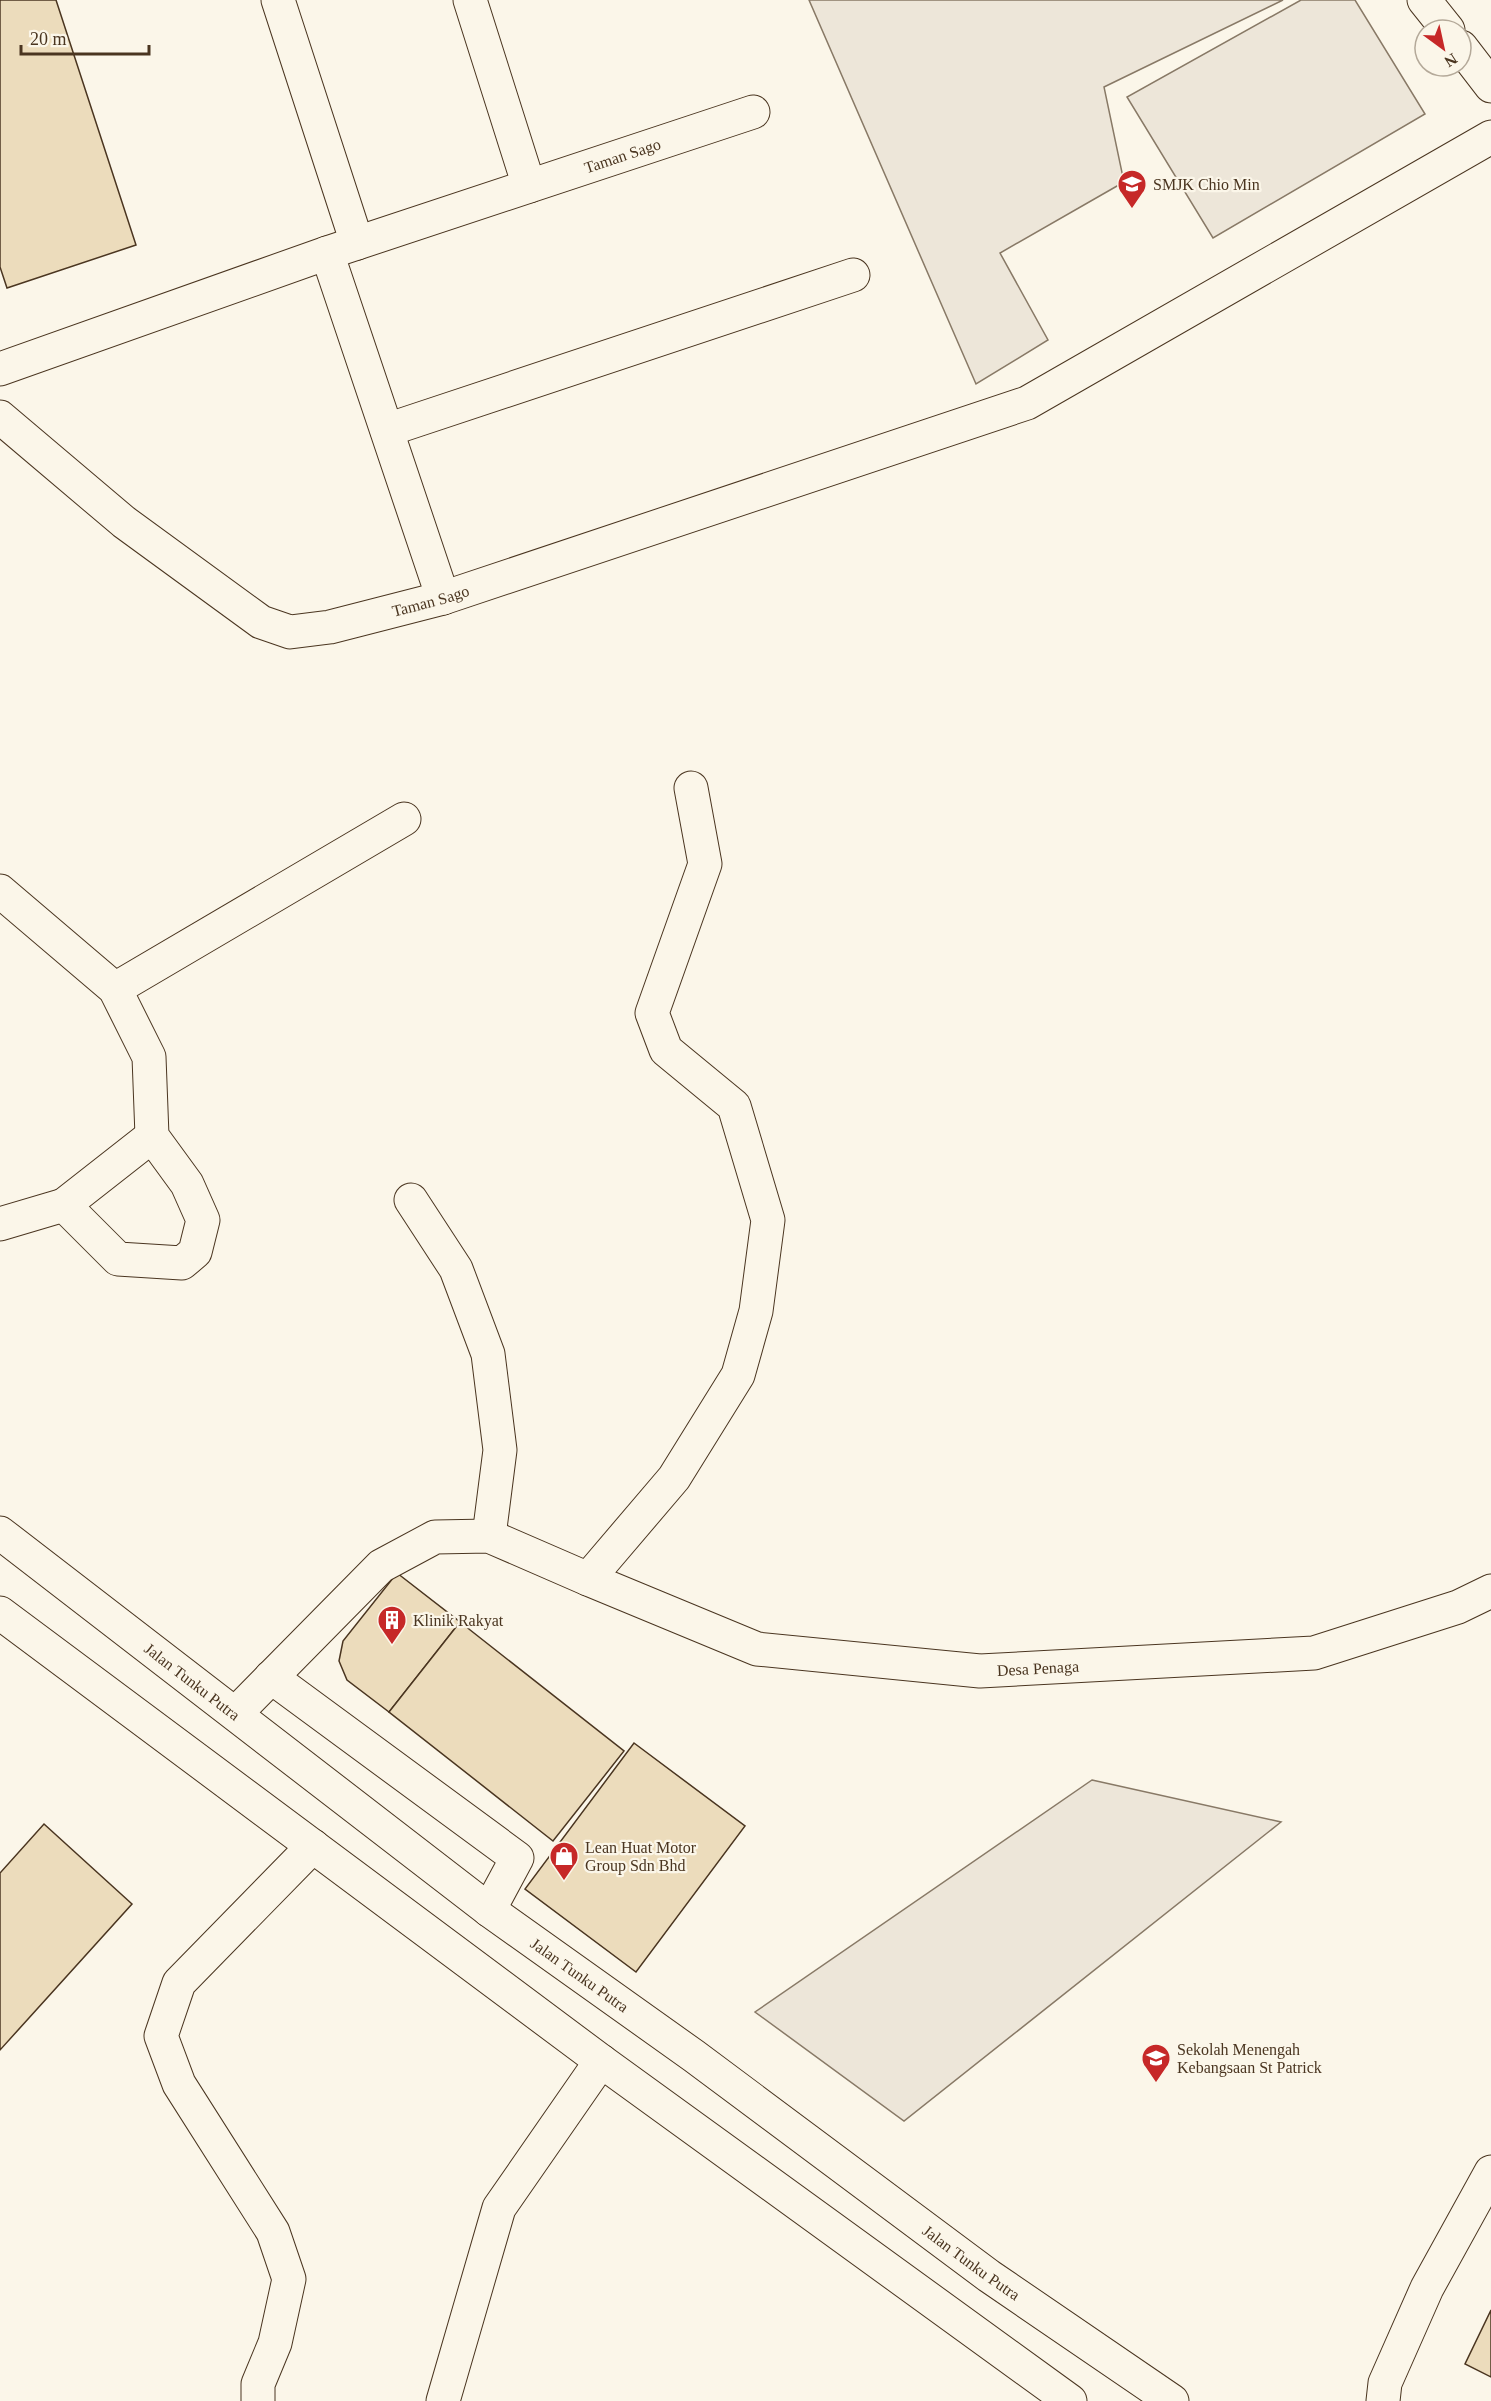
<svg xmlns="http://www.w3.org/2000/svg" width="1491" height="2401" viewBox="0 0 1491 2401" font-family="Georgia,serif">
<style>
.green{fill:#ede6d9;stroke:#887966;stroke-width:1.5}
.building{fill:#ecdcbc;stroke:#4a3520;stroke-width:1.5}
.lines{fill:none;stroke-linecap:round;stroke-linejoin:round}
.minor-casing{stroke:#4a3520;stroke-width:35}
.major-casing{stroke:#4a3520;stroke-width:35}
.minor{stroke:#fbf6e9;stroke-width:33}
.major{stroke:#fbf6e9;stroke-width:33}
.labels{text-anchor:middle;stroke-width:4.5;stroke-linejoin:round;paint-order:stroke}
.street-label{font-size:16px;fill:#4a3520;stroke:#fbf6e9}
.poi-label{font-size:16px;fill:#4a3520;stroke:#fbf6e9;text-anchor:start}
</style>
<rect width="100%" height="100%" fill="#fbf6e9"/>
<g class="green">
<path d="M809,0h474l-179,87 20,95 -124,71 48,87 -72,44z"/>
<path d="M1301,0h54l70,114 -212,124 -86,-141z"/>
<path d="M1092,1780l189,42 -377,299 -149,-109z"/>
</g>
<g class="building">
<path d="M0,0h56l80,245 -129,43 -7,-21z"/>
<path d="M397,1573l63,49 -71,90 -42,-32 -8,-19 4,-20z"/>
<path d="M460,1622l164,129 -71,90 -164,-129z"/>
<path d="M634,1743l111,83 -109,146 -111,-83z"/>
<path d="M44,1824l88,80 -132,146v-177z"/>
<path d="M1491,2310v67l-26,-13z"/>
</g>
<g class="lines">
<g class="minor-casing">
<g id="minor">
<path d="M278,0l79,243"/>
<path d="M470,0l59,186"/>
<path d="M1424,0l24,30"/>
<path d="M1461,47l30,39"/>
<path d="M327,253l116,345"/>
<path id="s1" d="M0,369l327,-116 426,-141"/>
<path id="s2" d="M0,417l124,105 137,100 29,10 40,-5 113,-29 584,-195 464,-266"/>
<path d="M387,430l466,-155"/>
<path d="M0,891l115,98 34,68 3,79 35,48 16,36 -8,32 -13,11 -64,-4 -54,-54 -64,19"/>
<path d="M115,989l289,-170"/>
<path d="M411,1200l45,69 32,85 12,96 -11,86"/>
<path d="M64,1205l88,-69"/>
<path id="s3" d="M588,1579l169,70 223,22 334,-18 144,-46 33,-16"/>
<path d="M271,1677l246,181 -28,52"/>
<path d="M236,1713l145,-147 54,-29 54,-1 99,43 86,-101 64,-103 18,-64 12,-91 -34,-114 -68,-56 -14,-37 53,-149 -14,-76"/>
<path d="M258,2401v-17l17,-41 14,-64 -16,-47 -94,-148 -18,-48 18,-53 134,-137"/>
<path d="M443,2401l56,-193 102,-147"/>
<path d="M1383,2401l2,-18 42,-95 64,-116"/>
</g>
</g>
<g class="major-casing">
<g id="major">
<path id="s4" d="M0,1533l489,377 205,146 295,220 183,125"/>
<path d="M0,1613l601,448 469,340"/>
</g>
</g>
<use href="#minor" class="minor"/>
<use href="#major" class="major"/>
</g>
<defs>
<g id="school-pin" transform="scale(1.5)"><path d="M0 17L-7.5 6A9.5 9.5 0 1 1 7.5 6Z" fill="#c62828" stroke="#fbf6e9"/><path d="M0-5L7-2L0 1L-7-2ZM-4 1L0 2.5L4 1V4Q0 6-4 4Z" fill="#fff"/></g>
<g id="building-pin" transform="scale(1.5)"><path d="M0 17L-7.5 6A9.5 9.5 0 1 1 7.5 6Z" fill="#c62828" stroke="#fbf6e9"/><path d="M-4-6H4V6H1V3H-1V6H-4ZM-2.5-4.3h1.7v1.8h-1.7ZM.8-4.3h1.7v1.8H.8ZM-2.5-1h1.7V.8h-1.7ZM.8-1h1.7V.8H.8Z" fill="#fff"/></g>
<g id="shop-pin" transform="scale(1.5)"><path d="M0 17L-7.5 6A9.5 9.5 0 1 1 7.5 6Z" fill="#c62828" stroke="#fbf6e9"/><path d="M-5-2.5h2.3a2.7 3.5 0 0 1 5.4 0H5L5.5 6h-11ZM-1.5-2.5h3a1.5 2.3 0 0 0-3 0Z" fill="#fff"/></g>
</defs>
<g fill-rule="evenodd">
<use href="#school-pin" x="1132" y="184"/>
<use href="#building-pin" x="392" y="1620"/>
<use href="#shop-pin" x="564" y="1856"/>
<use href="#school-pin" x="1156" y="2058"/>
</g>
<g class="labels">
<g class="street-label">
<text dy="6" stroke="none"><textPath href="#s1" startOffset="658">Taman Sago</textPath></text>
<text dy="6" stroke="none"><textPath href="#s2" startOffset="507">Taman Sago</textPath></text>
<text dy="6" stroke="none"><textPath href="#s3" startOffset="465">Desa Penaga</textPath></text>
<text dy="6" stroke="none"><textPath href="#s4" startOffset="243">Jalan Tunku Putra</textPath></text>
<text dy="6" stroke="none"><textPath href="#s4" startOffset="729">Jalan Tunku Putra</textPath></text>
<text dy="6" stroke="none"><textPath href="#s4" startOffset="1215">Jalan Tunku Putra</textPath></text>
</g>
<g class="poi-label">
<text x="1153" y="190">SMJK Chio Min</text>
<text x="413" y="1626">Klinik Rakyat</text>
<text x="585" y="1853">Lean Huat Motor<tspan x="585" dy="18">Group Sdn Bhd</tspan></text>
<text x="1177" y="2055">Sekolah Menengah<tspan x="1177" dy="18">Kebangsaan St Patrick</tspan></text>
</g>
</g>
<g transform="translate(1443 48) rotate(147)"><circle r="28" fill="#fbf6e9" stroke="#b4a999" stroke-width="1.5"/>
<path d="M0-4.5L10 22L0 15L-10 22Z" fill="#c62828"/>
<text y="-9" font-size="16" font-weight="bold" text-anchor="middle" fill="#4a3520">N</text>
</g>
<path d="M21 45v9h128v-9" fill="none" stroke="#4a3520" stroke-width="3"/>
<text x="30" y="45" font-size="18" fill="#4a3520" stroke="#fbf6e9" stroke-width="4.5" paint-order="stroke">20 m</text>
</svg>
